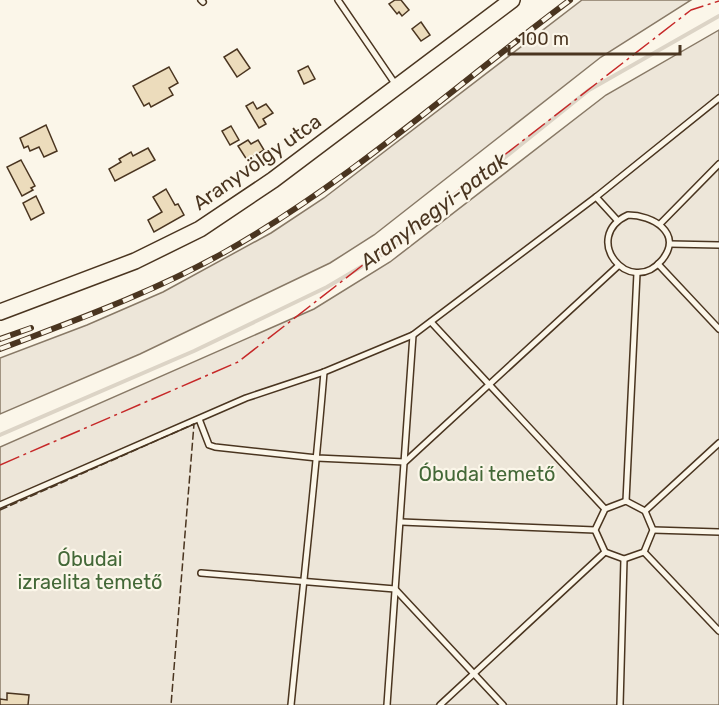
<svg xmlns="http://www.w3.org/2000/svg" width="719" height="705" viewBox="0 0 719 705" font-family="Rubik,sans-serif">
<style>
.green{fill:#ede6d9;stroke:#887966;stroke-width:1.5}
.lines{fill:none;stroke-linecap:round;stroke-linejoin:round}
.stream{stroke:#dcd4c6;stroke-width:4}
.building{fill:#ecdcbc;stroke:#4a3520;stroke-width:1.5}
.lane-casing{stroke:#4a3520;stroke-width:8}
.secondary-casing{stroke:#4a3520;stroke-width:18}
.lane{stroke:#fbf6e9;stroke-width:5}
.secondary{stroke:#fbf6e9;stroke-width:15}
.rail-casing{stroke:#4a3520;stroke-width:6}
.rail{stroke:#fbf6e9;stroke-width:4;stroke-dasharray:11;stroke-linecap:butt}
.fence{stroke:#4a3520;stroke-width:1.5;stroke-dasharray:8 3;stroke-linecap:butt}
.power{stroke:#c62828;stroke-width:1.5;stroke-dasharray:21 4.5 3 4.5;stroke-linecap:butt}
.labels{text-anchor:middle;stroke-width:4.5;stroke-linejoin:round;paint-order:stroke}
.street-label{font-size:20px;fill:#4a3520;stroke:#fbf6e9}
.park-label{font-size:20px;fill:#436837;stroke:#fbf6e9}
.water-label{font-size:21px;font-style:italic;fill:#4a3520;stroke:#fbf6e9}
</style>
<rect width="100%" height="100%" fill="#fbf6e9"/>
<g class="green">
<path d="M582,0h109l-90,57 -227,178 -44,28 -190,91 -140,60v-56l87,-33 76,-33 108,-59 53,-35z"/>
<path d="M719,30v675h-719v-258l314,-138 76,-47 216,-167z"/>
</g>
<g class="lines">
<path class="stream" d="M0,435l194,-84 133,-64 61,-36 201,-161 130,-74"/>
</g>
<g class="building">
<path d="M395,0h6l8,10 -7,6 -3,-4 -2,2 -8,-10z"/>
<path d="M421,22l9,13 -9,6 -9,-12z"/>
<path d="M237,49l13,19 -13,9 -13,-20z"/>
<path d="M308,66l7,13 -11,5 -6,-13z"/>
<path d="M169,67l9,16 -9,5 4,7 -22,12 -2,-4 -5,3 -11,-20z"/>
<path d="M253,102l4,7 9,-5 7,9 -10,6 3,5 -7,4 -13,-22z"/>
<path d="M46,125l11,26 -13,6 -5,-10 -9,4 -2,-5 -4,2 -4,-10z"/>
<path d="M231,126l8,14 -9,5 -8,-14z"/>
<path d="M248,140l3,4 7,-4 6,10 -17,10 -9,-14z"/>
<path d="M148,148l7,12 -40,21 -6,-12 12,-7 -2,-3 12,-7 2,4z"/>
<path d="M21,160l14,26 -4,2 2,2 -11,6 -15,-29z"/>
<path d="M166,189l9,16 3,-1 6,11 -30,17 -6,-12 14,-8 -9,-15z"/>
<path d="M36,196l8,17 -13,7 -8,-17z"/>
<path d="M7,693l22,2 -1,10h-28v-6l7,1z"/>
</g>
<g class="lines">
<g class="lane-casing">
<g id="lane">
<path d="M201,0l2,2"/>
<path d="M338,0l58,85"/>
<path d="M596,197l21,23"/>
<path d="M628,215c24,0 56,18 34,45 -33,39 -82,-23 -34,-45z"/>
<path d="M660,224l59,-60"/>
<path d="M670,244l49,1"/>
<path d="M658,264l61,65"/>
<path d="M431,322l174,187"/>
<path d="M199,419l10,26 6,2 102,11 88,4 213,-196"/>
<path d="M626,501l11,-228"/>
<path d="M626,501l19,10 8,19 -9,22 -20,7 -19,-7 -10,-22 10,-21z"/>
<path d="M0,505l246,-107 78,-26 89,-37 183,-138 123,-99"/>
<path d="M645,511l74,-68"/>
<path d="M401,522l194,8"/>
<path d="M653,530l66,2"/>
<path d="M644,552l75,79"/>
<path d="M201,573l194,16 108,116"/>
<path d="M291,705c11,-111 24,-222 33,-333"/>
<path d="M387,705l26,-370"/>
<path d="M440,705l165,-153"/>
<path d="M620,705l4,-146"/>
</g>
</g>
<g class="secondary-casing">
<path id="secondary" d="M0,312l135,-51 65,-32 73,-49 239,-180"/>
</g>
<use href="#lane" class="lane"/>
<use href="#secondary" class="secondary"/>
<g class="rail-casing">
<g id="rail">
<path d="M0,339l31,-11"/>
<path d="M0,349c76,-29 154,-57 225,-97 124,-70 231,-167 345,-252"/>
</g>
</g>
<use href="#rail" class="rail"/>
<path class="fence" d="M0,510l194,-86 -23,281"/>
<path class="power" d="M0,465l238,-103 453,-352 28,-9"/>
</g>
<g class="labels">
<g class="street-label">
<text transform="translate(257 162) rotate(-35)" y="7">Aranyvölgy utca</text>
</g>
<g class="park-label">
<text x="487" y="481">Óbudai temető</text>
<text x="90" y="566">Óbudai<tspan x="90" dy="23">izraelita temető</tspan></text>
</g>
<g class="water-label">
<text transform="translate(434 211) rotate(-37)" y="7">Aranyhegyi-patak</text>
</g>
</g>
<path d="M509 45v9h171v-9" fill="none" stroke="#4a3520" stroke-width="3"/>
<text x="518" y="45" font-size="18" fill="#4a3520" stroke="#fbf6e9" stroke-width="4.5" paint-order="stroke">100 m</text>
</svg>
